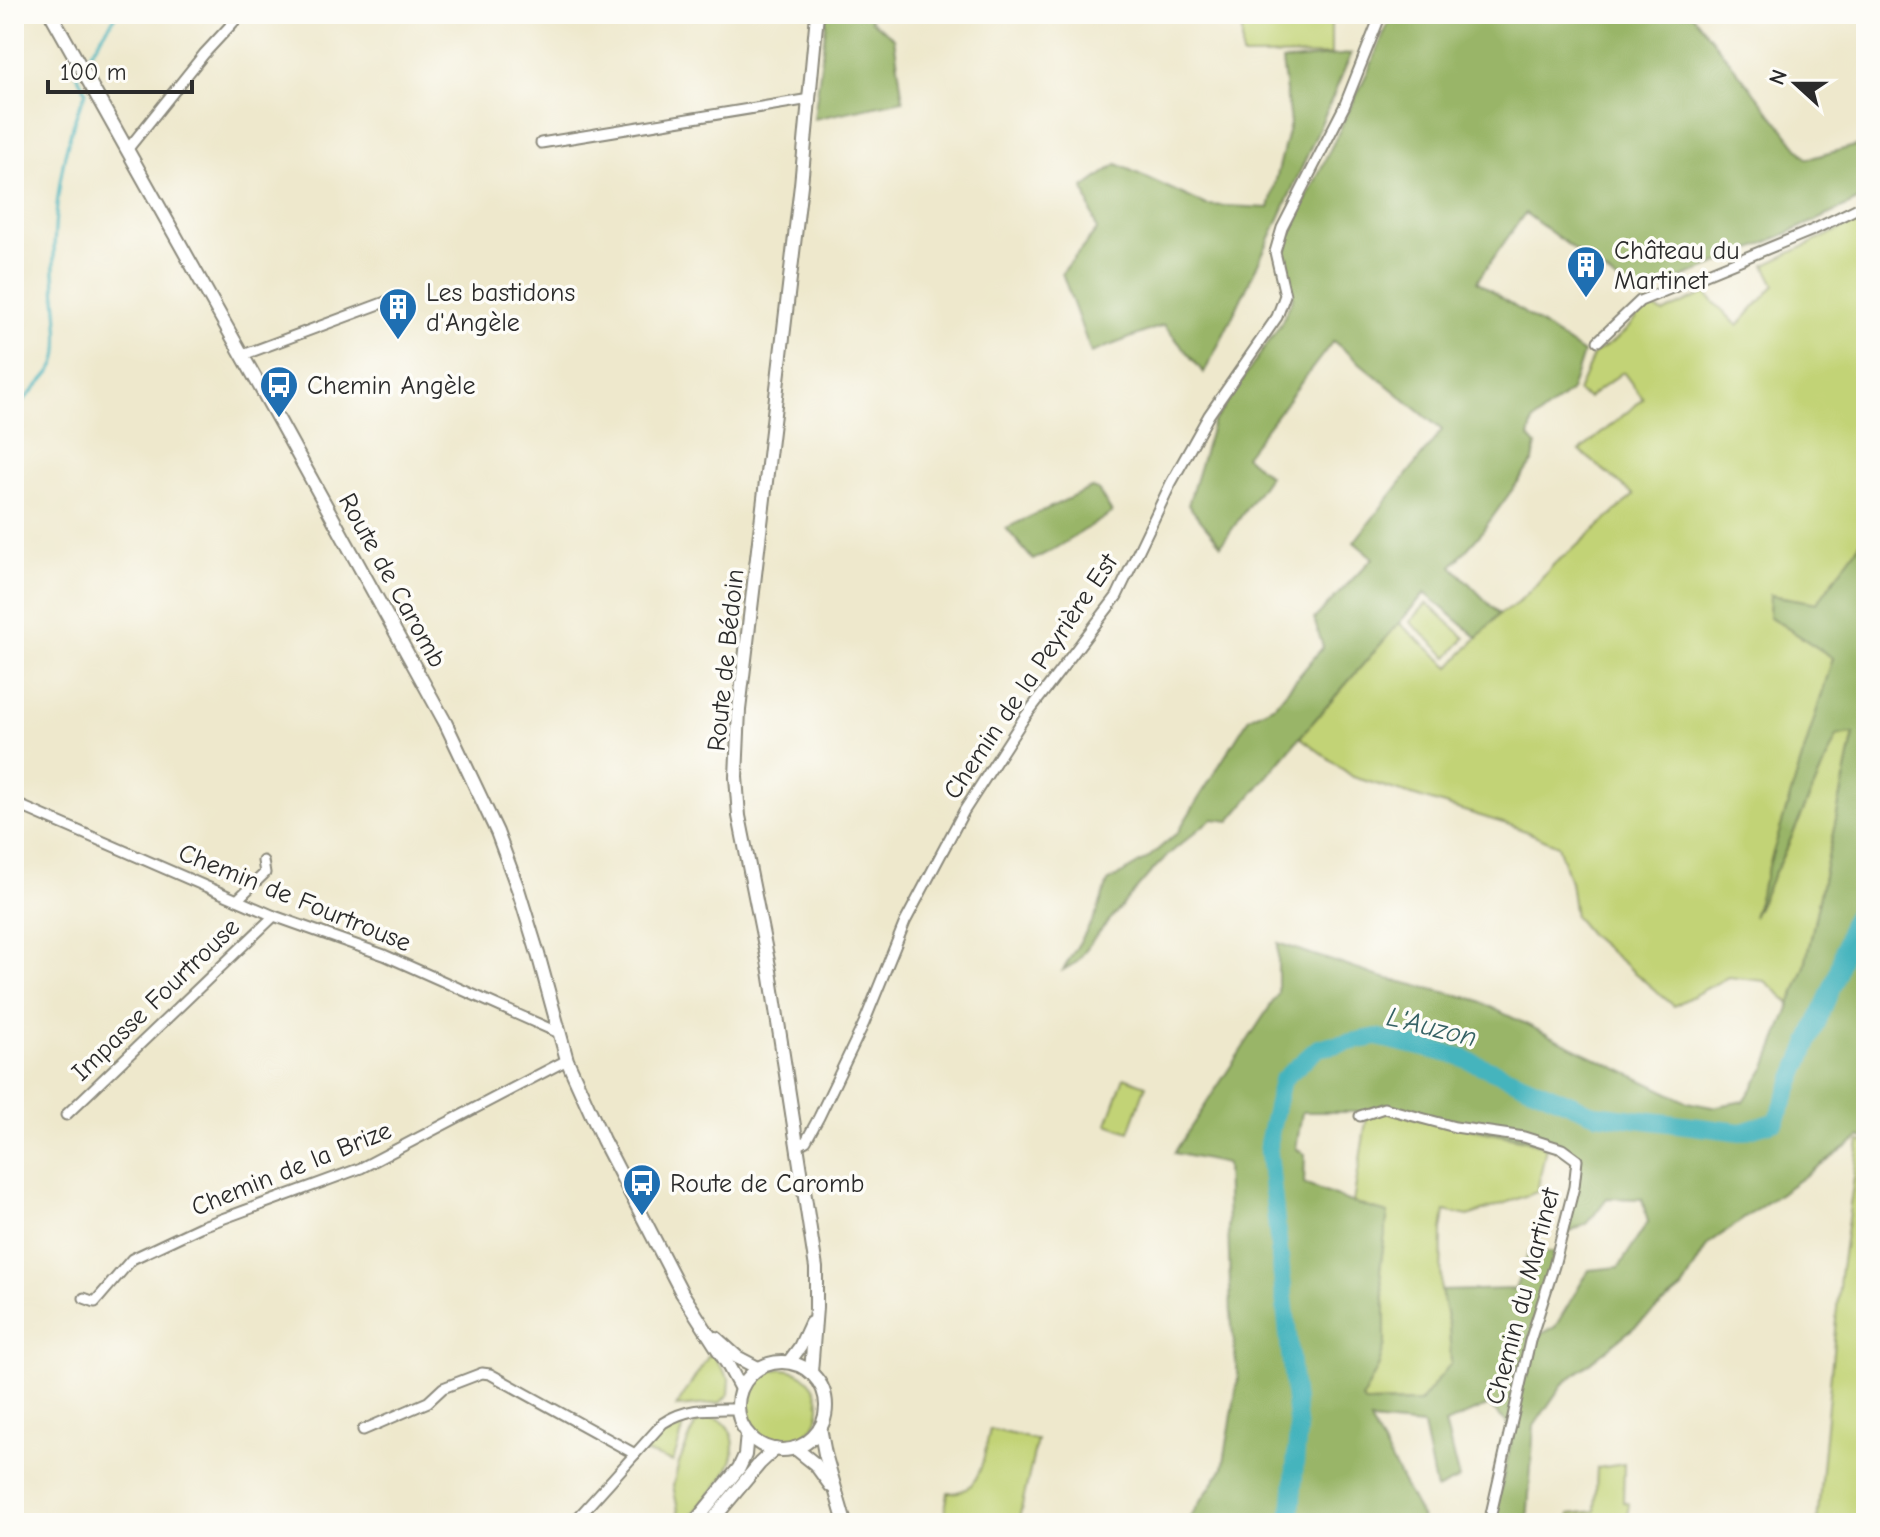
<svg xmlns="http://www.w3.org/2000/svg" width="1880" height="1537" viewBox="0 0 1880 1537" font-family="'Comic Neue',sans-serif">
<style>
.green{fill:#c2d376;stroke:#767f50;stroke-width:2}
.forest{fill:#99b567;stroke:#627049;stroke-width:2;fill-rule:evenodd}
.lines{fill:none;stroke-linecap:round;stroke-linejoin:round}
.stream{stroke:#45b4bd;stroke-width:3}
.river{stroke:#45b4bd;stroke-width:18}
.minor-casing{stroke:#8c8a7c;stroke-width:13}
.secondary-casing{stroke:#8c8a7c;stroke-width:16}
.minor{stroke:#fff;stroke-width:9}
.secondary{stroke:#fff;stroke-width:12}
.labels{text-anchor:middle;stroke-width:7;stroke-linejoin:round;paint-order:stroke}
.poi-label{font-size:26px;fill:#2b2b2b;stroke:#fdfcf7;text-anchor:start}
.street-label{font-size:26px;fill:#2b2b2b;stroke:#fdfcf7}
.water-label{font-size:28px;font-style:italic;fill:#356265;stroke:#fdfcf7}
</style>
<rect width="100%" height="100%" fill="#fdfcf7"/>
<filter id="ink" filterUnits="userSpaceOnUse"><feTurbulence type="fractalNoise" baseFrequency=".0125" numOctaves="2"/><feDisplacementMap in="SourceGraphic" scale="16" xChannelSelector="R" yChannelSelector="G"/><feConvolveMatrix kernelMatrix="1 2 1 2 8 2 1 2 1" color-interpolation-filters="sRGB"/></filter>
<filter id="wash" filterUnits="userSpaceOnUse"><feTurbulence type="fractalNoise" baseFrequency=".006" numOctaves="4" result="noise"/><feDisplacementMap in="SourceGraphic" scale="32" xChannelSelector="R" yChannelSelector="G"/><feGaussianBlur stdDeviation="1.8" result="paint"/><feColorMatrix in="noise" values="0 0 0 0 0 0 0 0 0 0 0 0 0 0 0 0 0 1.4 0 .05"/><feComposite in="paint" operator="in"/></filter>
<g filter="url(#wash)">
<rect width="100%" height="100%" fill="#eee8cc"/>
<g class="green">
<path d="M1242,14h89v41l-89,1z"/>
<path d="M1866,217v318l-49,68 -47,-8v22l63,41 -77,253 32,-66 49,-109 17,-3 -49,233 -14,38 -26,-23 -37,-4 -54,29 -84,-71 -15,-18 -5,-35 -12,-37 -45,-19 -160,-49 -53,-40 99,-114 51,44 49,-53 15,-8 21,-20 19,-22 25,-20 55,-49 -54,-44 63,-52 -20,-27 -35,26 -10,-6 16,-39c25,-13 37,-25 51,-50l18,10 42,-20 33,33 37,-41 -10,-20z"/>
<path d="M1427,603l38,35 -17,19 -38,-35z"/>
<path d="M1124,1077l22,8 -17,47 -22,-8z"/>
<path d="M1383,1111l141,29 22,7 -9,45 -69,24 -23,-5 -3,19 -1,61 8,35 2,37 -31,39 -55,1 -3,-4 17,-34 6,-56 -5,-39 7,-57 -34,-10 14,-87z"/>
<path d="M1859,1141l7,1v381h-49l23,-247z"/>
<path d="M711,1352l19,28 -1,14 -9,9 -44,4z"/>
<circle cx="782" cy="1406" r="37"/>
<path d="M704,1418c12,0 20,1 26,13 17,32 -25,68 -44,92h-14l7,-8 -6,-30 6,-22 16,-38z"/>
<path d="M668,1422l12,1 3,7 -10,32 -29,-10z"/>
<path d="M990,1429l47,11 -19,83h-75l5,-31c4,0 9,1 13,-1 22,-7 24,-43 29,-62z"/>
<path d="M1624,1464l-1,38 6,2 -3,19h-58l2,-9 25,-3 2,-43z"/>
</g>
<g class="forest">
<path d="M825,14h47l-2,6 24,18 9,62 -89,19 12,-95z"/>
<path d="M1392,14h300l115,145 59,-16v54c-57,27 -113,53 -172,76 -19,7 -37,19 -58,22l-111,-82 -48,68 106,72 -12,38 -38,30 -4,16 7,8 -3,16 -55,76 -26,29 47,48 -21,24 -53,-45 -125,144 -70,84 -17,-2 -9,6 -36,30 -16,16 -57,66 -18,25 -14,8 33,-55 12,-33 40,-24 29,-25 72,-115 26,-13 48,-58 -9,-28 59,-61 -19,-16 88,-112 -109,-89 -88,115 24,20 -48,69 -33,-40 25,-82 67,-98 13,-27 -9,-39 2,-18 85,-176z"/>
<path d="M1351,54c-46,108 -93,215 -147,319l-40,-48 -73,28 -29,-80 35,-43 -13,-42 33,-24 89,41 63,3 21,-85 -8,-62z"/>
<path d="M1091,488l7,2 14,23 -58,36 -21,11 -27,-32z"/>
<path d="M1866,535v603l-6,-1 -152,107 -26,45 -120,96 -28,41 -7,97h-34l21,-94 -26,-24 -43,19 14,55 -23,11 -13,-64 -53,-5 53,99 -3,3h-234l37,-55 15,-89 -7,-63 -5,-152 -52,-11 104,-159v-51l102,34 94,22 213,103 25,5 32,-6 22,-34 39,-101 49,-232 -17,2 -49,109 -35,72 80,-259 -64,-42 1,-21 47,8zM1385,1104l70,19 112,25 13,11 -15,76 23,-12 19,-25 35,1 6,23 -29,45 -30,3 -34,57 -26,13 26,-88h-26l-14,37 -74,2 8,35 2,37 -31,39 -55,1 -3,-4 17,-34 6,-21v-35l-5,-39 8,-57 -35,-10 -49,-19 1,-30 -9,-5 6,-37h59z"/>
</g>
<g class="lines">
<g class="stream">
<path d="M84,62l33,-48"/>
<path d="M14,410c10,-11 36,-34 41,-46 8,-16 0,-70 -1,-91 -1,-58 7,-129 32,-181l-11,-21 2,-1"/>
</g>
<path class="river" d="M1290,1523l8,-92 -30,-288 14,-63 36,-32 59,-11 81,19 137,58 146,18 35,-11 61,-146 13,-50 16,-27"/>
</g>
</g>
<g filter="url(#ink)">
<g class="lines">
<g class="minor-casing">
<g id="minor">
<path d="M541,143l269,-44"/>
<path d="M127,150l77,-96 37,-40"/>
<path d="M1598,341l42,-40 173,-71 53,-26"/>
<path d="M243,355l153,-57"/>
<path d="M14,803l260,113 110,39 175,78"/>
<path d="M237,900l28,-27 -2,-12"/>
<path d="M66,1115l208,-199"/>
<path d="M1360,1116l24,-8 71,19 69,10 38,12 15,11 -3,27 -20,79 -24,75 -41,182"/>
<path d="M797,1146l9,-5 13,-24 45,-94 41,-101 59,-111 60,-93 93,-122 54,-113 38,-68 68,-98 8,-22 -10,-43 7,-24 62,-121 37,-93"/>
<path d="M84,1298l11,4 37,-43 68,-32 161,-59 206,-108"/>
<path d="M363,1430l65,-28 15,-14 39,-15 8,1 145,80"/>
<path d="M573,1523l90,-100c25,-16 46,-14 75,-14"/>
</g>
</g>
<g class="secondary-casing">
<g id="secondary">
<path d="M51,14l230,410 164,298 52,110 21,57 20,65 29,106 36,80 79,153 46,72 13,24"/>
<path d="M716,1338l21,19 21,11"/>
<path d="M789,1362l11,-15 11,-24"/>
<circle cx="782" cy="1406" r="44"/>
<path d="M811,1372l5,-64v-40l-46,-297 -31,-155 -3,-39 3,-67 62,-525 16,-171"/>
<path d="M820,1428l5,26 20,69"/>
<path d="M795,1448l20,16 16,22"/>
<path d="M694,1523l45,-55 6,-13 2,-22"/>
<path d="M710,1523l50,-60 15,-14"/>
</g>
</g>
<use href="#minor" class="minor"/>
<use href="#secondary" class="secondary"/>
</g>
</g>
<defs>
<g id="building-pin" transform="scale(2)"><path d="M0 17L-7.5 6A9.5 9.5 0 1 1 7.5 6Z" fill="#1f6fb2" stroke="#fdfcf7"/><path d="M-4-6H4V6H1V3H-1V6H-4ZM-2.5-4.3h1.7v1.8h-1.7ZM.8-4.3h1.7v1.8H.8ZM-2.5-1h1.7V.8h-1.7ZM.8-1h1.7V.8H.8Z" fill="#fff"/></g>
<g id="bus-pin" transform="scale(2)"><path d="M0 17L-7.5 6A9.5 9.5 0 1 1 7.5 6Z" fill="#1f6fb2" stroke="#fdfcf7"/><path d="M-5-6H5V4H4V6H2V4H-2V6H-4V4H-5ZM-3.5-4V0h7V-4ZM-3.5 1.2v1.5H-2V1.2ZM2 1.2v1.5H3.5V1.2Z" fill="#fff"/></g>
</defs>
<g fill-rule="evenodd">
<use href="#building-pin" x="1586" y="265"/>
<use href="#building-pin" x="398" y="307"/>
<use href="#bus-pin" x="279" y="385"/>
<use href="#bus-pin" x="642" y="1183"/>
</g>
<g class="labels">
<g class="poi-label">
<text x="1614" y="259">Château du<tspan x="1614" dy="30">Martinet</tspan></text>
<text x="426" y="301">Les bastidons<tspan x="426" dy="30">d'Angèle</tspan></text>
<text x="307" y="394">Chemin Angèle</text>
<text x="670" y="1192">Route de Caromb</text>
</g>
<g class="street-label">
<text transform="translate(393 580) rotate(61)" y="9">Route de Caromb</text>
<text transform="translate(725 660) rotate(-84)" y="9">Route de Bédoin</text>
<text transform="translate(1030 676) rotate(-56)" y="9">Chemin de la Peyrière Est</text>
<text transform="translate(295 897) rotate(22)" y="9">Chemin de Fourtrouse</text>
<text transform="translate(155 999) rotate(-44)" y="9">Impasse Fourtrouse</text>
<text transform="translate(291 1168) rotate(-22)" y="9">Chemin de la Brize</text>
<text transform="translate(1522 1296) rotate(-75)" y="9">Chemin du Martinet</text>
</g>
<g class="water-label">
<text transform="translate(1432 1026) rotate(14)" y="10">L'Auzon</text>
</g>
</g>
<rect width="1880" height="1537" fill="none" stroke="#fdfcf7" stroke-width="48"/>
<g transform="translate(1796 84) rotate(291)" stroke="#fdfcf7" stroke-width="6" paint-order="stroke">
<path d="M0-6L14 30L0 20L-14 30Z" fill="#2b2b2b"/>
<text y="-12" font-size="22" font-weight="bold" text-anchor="middle" fill="#2b2b2b">N</text>
</g>
<path d="M48 80v12h144v-12" fill="none" stroke="#2b2b2b" stroke-width="4"/>
<text x="60" y="80" font-size="24" fill="#2b2b2b" stroke="#fdfcf7" stroke-width="6" paint-order="stroke">100 m</text>
</svg>
